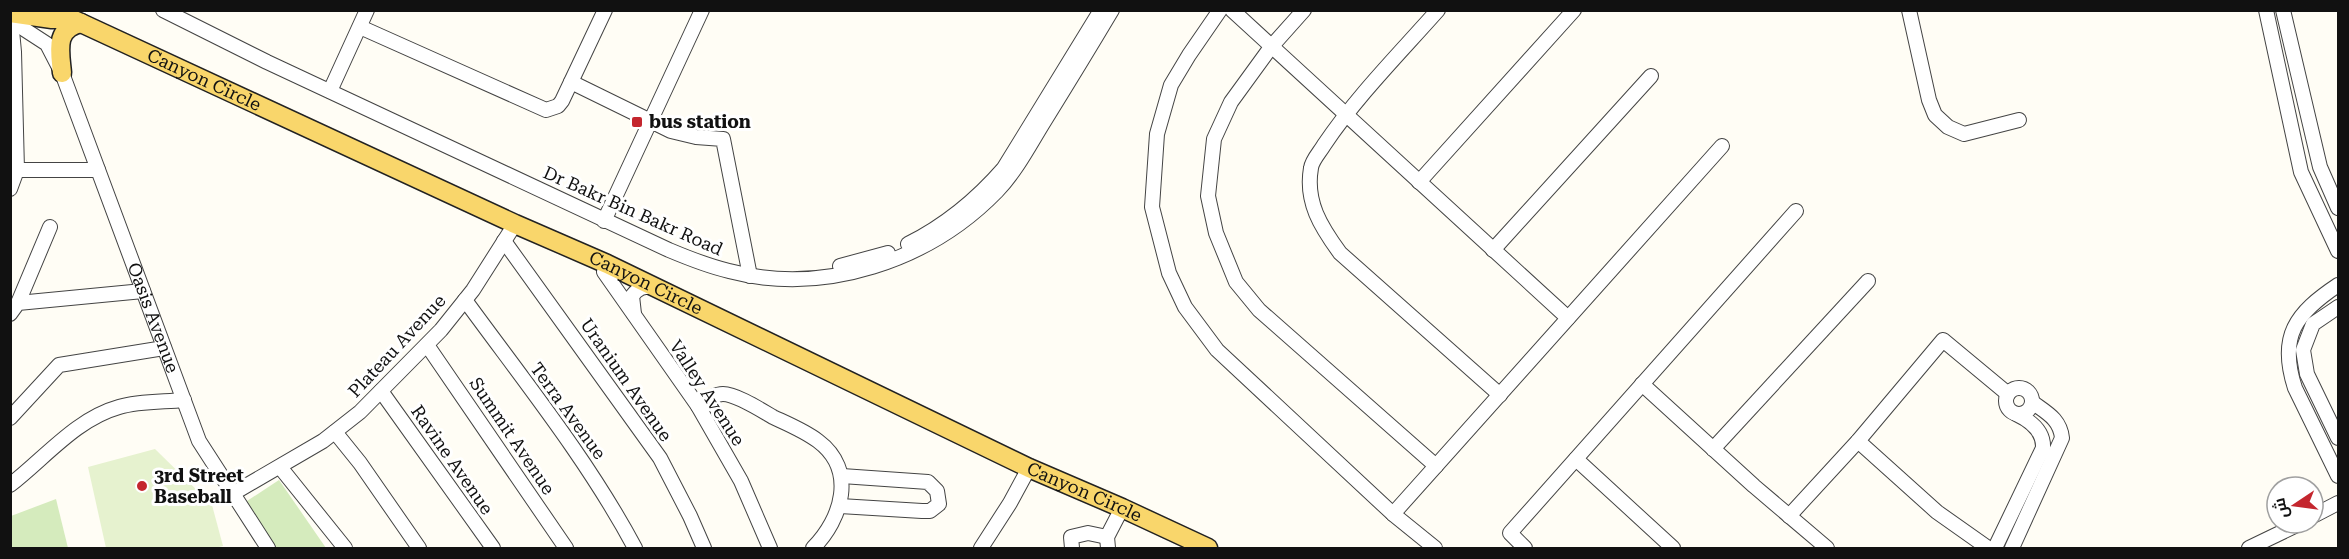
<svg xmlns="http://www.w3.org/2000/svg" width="2349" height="559" viewBox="0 0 2349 559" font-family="'Roboto Serif',Cairo,serif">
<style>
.green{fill:#d5ebbd}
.pitch{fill:#e6f2cf}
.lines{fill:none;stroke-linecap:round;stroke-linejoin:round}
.minor-casing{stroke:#444;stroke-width:16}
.major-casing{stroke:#222;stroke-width:21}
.minor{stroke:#fff;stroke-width:14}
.major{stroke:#f9d66b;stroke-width:18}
.poi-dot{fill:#c4262e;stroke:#fff;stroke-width:2}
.labels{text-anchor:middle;stroke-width:6;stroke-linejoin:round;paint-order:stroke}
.street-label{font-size:18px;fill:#111;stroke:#fff}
.poi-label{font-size:18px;font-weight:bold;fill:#111;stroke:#fff;text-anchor:start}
</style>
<rect width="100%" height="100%" fill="#fffdf5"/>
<g class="green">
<path d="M279,480l47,68h-52l-30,-45z"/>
<path d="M56,499l12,49h-57v-32z"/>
</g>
<path class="pitch" d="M155,449l57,56 11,41 -8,2h-109l-18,-81z"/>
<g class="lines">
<g class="minor-casing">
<g id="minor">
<path d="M163,10l104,52 402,188c19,8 39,16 60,21 95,25 200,-10 268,-80 20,-21 33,-47 48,-71 23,-37 45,-73 67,-110"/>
<path d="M1220,10l-31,45 -18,30 -14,49 -5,73 17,66 16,34 32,43 176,164 42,34"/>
<path d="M1232,10l336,308"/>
<path d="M1304,10l-33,37 -40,55 -17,37 -6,57 8,37 20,49 23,28 177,156"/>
<path d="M1438,10c-39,44 -81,86 -114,135 -4,7 -12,15 -13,23 -6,34 10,59 29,85l160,142"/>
<path d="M1909,10l20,90 6,15 13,12 16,7 55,-14"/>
<path d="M2266,10l35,162 37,79"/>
<path d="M2283,10l37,157 18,41"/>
<path id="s1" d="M10,20l37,24 15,29 137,368 69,107"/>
<path d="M360,27l186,83 12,-4 4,-5 43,-91"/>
<path d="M571,82l100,49 25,6 27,2 27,137"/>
<path d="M330,91l37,-81"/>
<path d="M17,170h81"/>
<path d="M1419,182l155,-172"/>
<path d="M10,189l7,-19 -3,-118 -3,-32"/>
<path d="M604,221l98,-211"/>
<path d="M504,241l156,217 30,58 14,32"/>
<path d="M908,244c36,-18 70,-46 96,-76l97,-158"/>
<path d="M1493,250l158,-174"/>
<path d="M607,264l-3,8 94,134 43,75 29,67"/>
<path d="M840,266l48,-13"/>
<path d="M2338,285c-42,28 -60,51 -43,103l43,88"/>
<path d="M465,300c59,81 123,160 170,248"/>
<path d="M18,303l32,-76"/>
<path d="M2338,307l-25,17 -10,26 4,24 31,64"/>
<path d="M10,314l8,-11 125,-12"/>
<path d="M634,314l-2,-18c6,-8 11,-10 22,-9"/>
<path d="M427,345l139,203"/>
<path d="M1642,384l112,102 73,62"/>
<circle cx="2019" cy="401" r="13"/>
<path d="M381,391l112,157"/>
<path d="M698,406c8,-5 16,-12 25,-12 13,0 38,16 50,23 15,7 32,14 45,24 39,29 24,78 -5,107"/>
<path d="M10,418l49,-53 105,-17"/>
<path d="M335,432l25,31 59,85"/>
<path d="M1858,441l79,71 51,36"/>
<path d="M1713,449l155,-168"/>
<path d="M1576,459l97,89"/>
<path d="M280,467l65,81"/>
<path d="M10,485c35,-27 66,-66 109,-78 20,-6 44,-5 65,-7"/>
<path d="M232,494l91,-53 37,-29 81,-82 32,-40 42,-66"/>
<path d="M840,506l82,5h8l9,-7 -2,-13 -9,-9 -86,-6"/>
<path d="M1393,514l329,-368"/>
<path d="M1789,516l69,-75 85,-101 65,54"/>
<path d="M2313,516l25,-13"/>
<path d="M981,548l29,-45 19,-35"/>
<path d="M1072,548l-1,-11 17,-4 19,4"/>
<path d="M1108,548l-1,-11 15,-29"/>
<path d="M1525,548l-15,-15 286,-322"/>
<path d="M1995,548l48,-100c1,-17 -12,-27 -27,-34"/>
<path d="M2012,548l50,-110c-2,-19 -15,-25 -30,-36"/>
<path d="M2249,548l52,-25"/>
</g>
</g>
<g class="major-casing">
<g id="major">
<path id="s2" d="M10,13l42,6h20l9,4 434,201 92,40 422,204 93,40 86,40"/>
<path d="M62,73c-2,-22 -8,-44 19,-50"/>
</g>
</g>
<use href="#minor" class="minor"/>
<use href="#major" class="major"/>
</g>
<g class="poi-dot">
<rect x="631" y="116" width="12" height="12" rx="3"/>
<circle cx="142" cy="486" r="6"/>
</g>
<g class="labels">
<g class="street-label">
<text dy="6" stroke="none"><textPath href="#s2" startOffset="208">Canyon Circle</textPath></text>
<text transform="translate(633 211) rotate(24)" y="6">Dr Bakr Bin Bakr Road</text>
<text dy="6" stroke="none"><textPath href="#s2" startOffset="694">Canyon Circle</textPath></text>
<text dy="6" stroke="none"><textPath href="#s1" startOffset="338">Oasis Avenue</textPath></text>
<text transform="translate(397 346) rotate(-47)" y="6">Plateau Avenue</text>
<text transform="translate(626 380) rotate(55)" y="6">Uranium Avenue</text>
<text transform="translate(707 393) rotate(57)" y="6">Valley Avenue</text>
<text transform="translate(568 411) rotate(54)" y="6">Terra Avenue</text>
<text transform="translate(512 436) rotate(56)" y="6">Summit Avenue</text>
<text transform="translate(452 460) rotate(55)" y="6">Ravine Avenue</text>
<text dy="6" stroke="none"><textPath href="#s2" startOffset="1180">Canyon Circle</textPath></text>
</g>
<g class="poi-label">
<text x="649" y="128">bus station</text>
<text x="154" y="482">3rd Street<tspan x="154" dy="21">Baseball</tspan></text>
</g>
</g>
<rect width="2349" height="559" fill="none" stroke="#111111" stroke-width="24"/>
<g transform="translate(2295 505) rotate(257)"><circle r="28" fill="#ffffff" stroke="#a0a0a0" stroke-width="1.5"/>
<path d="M0-4.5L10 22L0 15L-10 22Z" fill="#c4262e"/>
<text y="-9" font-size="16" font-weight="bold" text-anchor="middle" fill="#111111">ش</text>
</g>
</svg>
